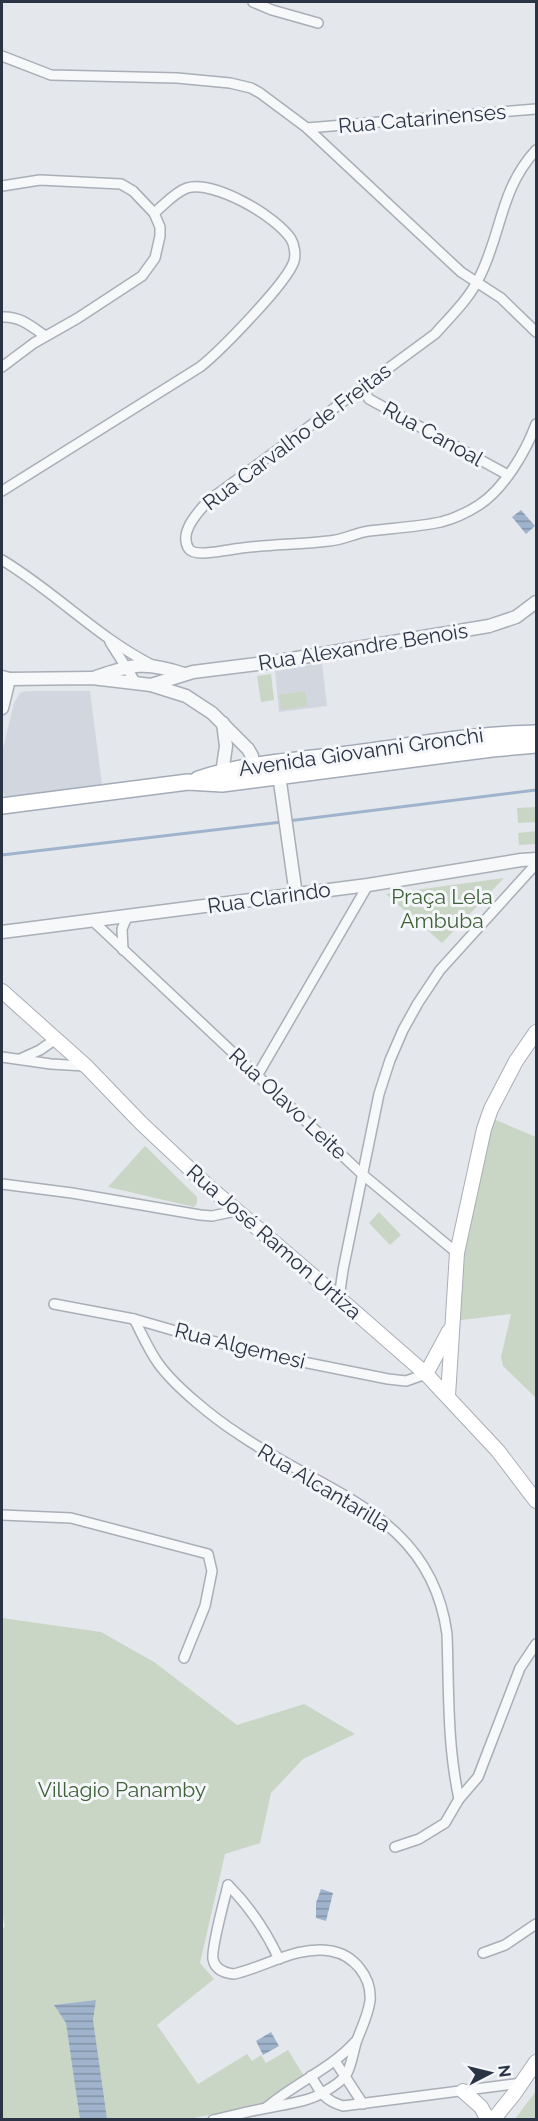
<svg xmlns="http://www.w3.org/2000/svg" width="538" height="2121" viewBox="0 0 538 2121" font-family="Raleway,sans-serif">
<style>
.built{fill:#d2d6de}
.park{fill:#c9d6c5}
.water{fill:url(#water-rules)}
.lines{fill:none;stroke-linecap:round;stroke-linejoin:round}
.stream{stroke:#9fb4cc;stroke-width:3}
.minor-casing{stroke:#a9aeb7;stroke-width:12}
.tertiary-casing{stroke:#a9aeb7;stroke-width:15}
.secondary-casing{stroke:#a9aeb7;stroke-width:16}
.primary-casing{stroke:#a3abb8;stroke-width:18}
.minor{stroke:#f7f8fa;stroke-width:9}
.tertiary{stroke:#f7f8fa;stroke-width:12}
.secondary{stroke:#fff;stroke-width:14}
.primary{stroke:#fff;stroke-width:15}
.labels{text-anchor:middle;stroke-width:6;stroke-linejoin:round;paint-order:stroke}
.street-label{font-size:21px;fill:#2b3445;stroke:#f4f6f9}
.park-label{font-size:21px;fill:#3f6138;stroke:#f4f6f9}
</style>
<defs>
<pattern id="water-rules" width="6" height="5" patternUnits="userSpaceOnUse" patternTransform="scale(1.5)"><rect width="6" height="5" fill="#9fb4cc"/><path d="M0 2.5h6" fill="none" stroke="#8293a7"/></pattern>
</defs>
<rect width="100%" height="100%" fill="#e4e7ec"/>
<g class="built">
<path d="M322,663l5,43 -48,6 -4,-42z"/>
<path d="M26,691h64l12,94 -89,12h-7l-4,-5v-39l12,-50 6,-10z"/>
</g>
<g class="park">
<path d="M271,674l3,26 -13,2 -4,-26z"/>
<path d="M305,691l3,15 -27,4 -2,-15z"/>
<path d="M536,807v15l-18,1 -1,-15z"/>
<path d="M536,831v13l-17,1 -1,-12z"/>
<path d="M504,878l-62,65 -56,-49z"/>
<path d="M491,1118l45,19v261l-33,-32 -2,-9 10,-43 -57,7 6,-56z"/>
<path d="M145,1146l52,51v6l-3,4 -86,-20z"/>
<path d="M379,1212l22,23 -11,10 -21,-22z"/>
<path d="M2,1618l99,14 53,30 83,63 67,-21 51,30 -52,25 -32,34 -11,50 -35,11 -25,109 14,16 -57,46 41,59 49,-30 5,7 9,-6 5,8 22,-13 16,26 -42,29 -74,14h-186v-189l3,-4c-5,-16 0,-33 -3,-49z"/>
<path d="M536,2091v27l-21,1z"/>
</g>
<g class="water">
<path d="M521,510l14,16 -9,8 -14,-17z"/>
<path d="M321,1889l12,4 -7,28 -10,-3v-15z"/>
<path d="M96,2000l-3,20 14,99h-27l-14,-96 -12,-18z"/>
<path d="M271,2032l8,14 -16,9 -7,-14z"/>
</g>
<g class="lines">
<g class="stream">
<path d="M288,821l248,-31"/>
<path d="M2,855l280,-33"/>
</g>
<g class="minor-casing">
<g id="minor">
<path d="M253,2l19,8 46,13"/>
<path d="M2,56l49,19 126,3 53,5 21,5 9,5 47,35 154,144 40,26 35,34"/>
<path d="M307,128l229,-19"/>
<path d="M536,150c-37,40 -34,85 -58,130 -10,20 -29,38 -43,54l-227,167c-10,11 -30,32 -19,48 6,8 31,2 40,1 33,-6 67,-5 100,-9 14,-1 26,-8 40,-10 24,-3 48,-4 72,-9 12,-3 27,-10 38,-17 25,-16 47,-54 57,-81"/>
<path d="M2,186l38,-6 81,4 12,7 21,22 6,14v9l-5,22 -13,18 -64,42 -44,25 -32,24"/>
<path d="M2,317c18,-1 29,9 43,19"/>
<path d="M363,389l6,10 139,76"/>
<path d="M2,491l198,-124c19,-15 88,-85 94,-106 2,-7 0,-17 -3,-22 -15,-23 -77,-59 -104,-51 -12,4 -23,17 -33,25"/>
<path d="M2,560c52,31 95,77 150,105"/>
<path d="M110,642l26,41"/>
<path d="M93,921l269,253 95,79"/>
<path d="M123,950l-1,-21 5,-12"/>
<path d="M2,1057l49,7 34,2"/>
<path d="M20,1059l20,-9 17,-12"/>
<path d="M257,1076l111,-191"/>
<path d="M2,1184l70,9 128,22 12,1 24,-5"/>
<path d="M339,1298l4,-28 36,-176 11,-34 13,-30 15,-27 22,-33 96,-106"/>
<path d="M54,1304l80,15 66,19 68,17 120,24 18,2 20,-7"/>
<path d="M134,1319c8,15 14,30 24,44 17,24 57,56 82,72 86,59 191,79 207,199 2,55 0,110 12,165"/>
<path d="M2,1515l69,3 137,36 4,17 -7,35 -21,52"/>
<path d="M395,1847l24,-8 26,-16 14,-24 19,-22 42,-109 16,-24"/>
<path d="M228,1885c22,22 38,46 51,74"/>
<path d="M483,1953l22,-8 31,-21"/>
<path d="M335,2061l28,43"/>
<path d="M311,2076c9,16 14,25 32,30l179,-23"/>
<path d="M267,2107c28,-24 64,-38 88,-65"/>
<path d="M213,2120c18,-4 36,-9 54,-12 19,-4 41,-6 57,-16 7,-4 17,-10 22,-17 6,-10 7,-24 11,-35 5,-13 11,-25 13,-39 2,-24 -16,-46 -39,-50 -33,-6 -66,16 -97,23 -10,-1 -19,-5 -21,-15 -2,-11 12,-61 15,-74"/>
</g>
</g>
<g class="tertiary-casing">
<g id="tertiary">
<path d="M2,677l7,2 83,-1 59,7 42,-13 80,-10 216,-36 27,-9 20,-15"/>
<path d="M96,677c37,-13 50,-16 88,-3"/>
<path d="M151,685l35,11 26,17 36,36 4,7 1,17"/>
<path d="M2,708l7,-29"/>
<path d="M279,775l17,120"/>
<path d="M221,780l5,-34 -3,-23"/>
<path d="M2,932l366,-47 153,-25 15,-1"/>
</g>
</g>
<g class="secondary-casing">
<g id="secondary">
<path d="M2,991l85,76 54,56 67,63 131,112 87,76 72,77 38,50"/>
<path d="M426,1374l23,-43"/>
<path d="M448,1396l9,-143 27,-124 7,-20 25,-48 20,-29"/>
<path d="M463,2091l18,16 7,13"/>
<path d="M493,2120l21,-26 22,-32"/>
</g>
</g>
<g class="primary-casing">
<g id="primary">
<path d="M198,779c48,-16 101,-19 150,-25 63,-8 125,-20 188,-21"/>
<path d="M2,806l186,-24 34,2 270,-35 44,-4"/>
</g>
</g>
<use href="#minor" class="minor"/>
<use href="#tertiary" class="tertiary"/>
<use href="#secondary" class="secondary"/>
<use href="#primary" class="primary"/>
</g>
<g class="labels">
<g class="street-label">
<text transform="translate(422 119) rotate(-5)" y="7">Rua Catarinenses</text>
<text transform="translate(433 434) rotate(29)" y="7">Rua Canoal</text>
<text transform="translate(297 437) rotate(-37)" y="7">Rua Carvalho de Freitas</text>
<text transform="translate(363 647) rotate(-9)" y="7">Rua Alexandre Benois</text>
<text transform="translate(361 752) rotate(-8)" y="7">Avenida Giovanni Gronchi</text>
<text transform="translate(269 898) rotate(-8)" y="7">Rua Clarindo</text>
<text transform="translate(288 1104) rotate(43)" y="7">Rua Olavo Leite</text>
<text transform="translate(274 1242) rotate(41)" y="7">Rua José Ramon Urtiza</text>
<text transform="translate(240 1346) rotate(14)" y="7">Rua Algemesi</text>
<text transform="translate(324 1488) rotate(31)" y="7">Rua Alcantarilla</text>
</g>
<g class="park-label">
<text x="442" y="904">Praça Lela<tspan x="442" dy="24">Ambuba</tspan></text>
<text x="122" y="1797">Villagio Panamby</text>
</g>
</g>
<rect width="538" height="2121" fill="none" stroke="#2b3445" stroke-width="6"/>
<g transform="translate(490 2073) rotate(83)" stroke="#f4f6f9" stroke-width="4.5" paint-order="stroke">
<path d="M0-4.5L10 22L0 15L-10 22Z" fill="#2b3445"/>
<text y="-9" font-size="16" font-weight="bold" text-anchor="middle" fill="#2b3445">N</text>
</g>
</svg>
